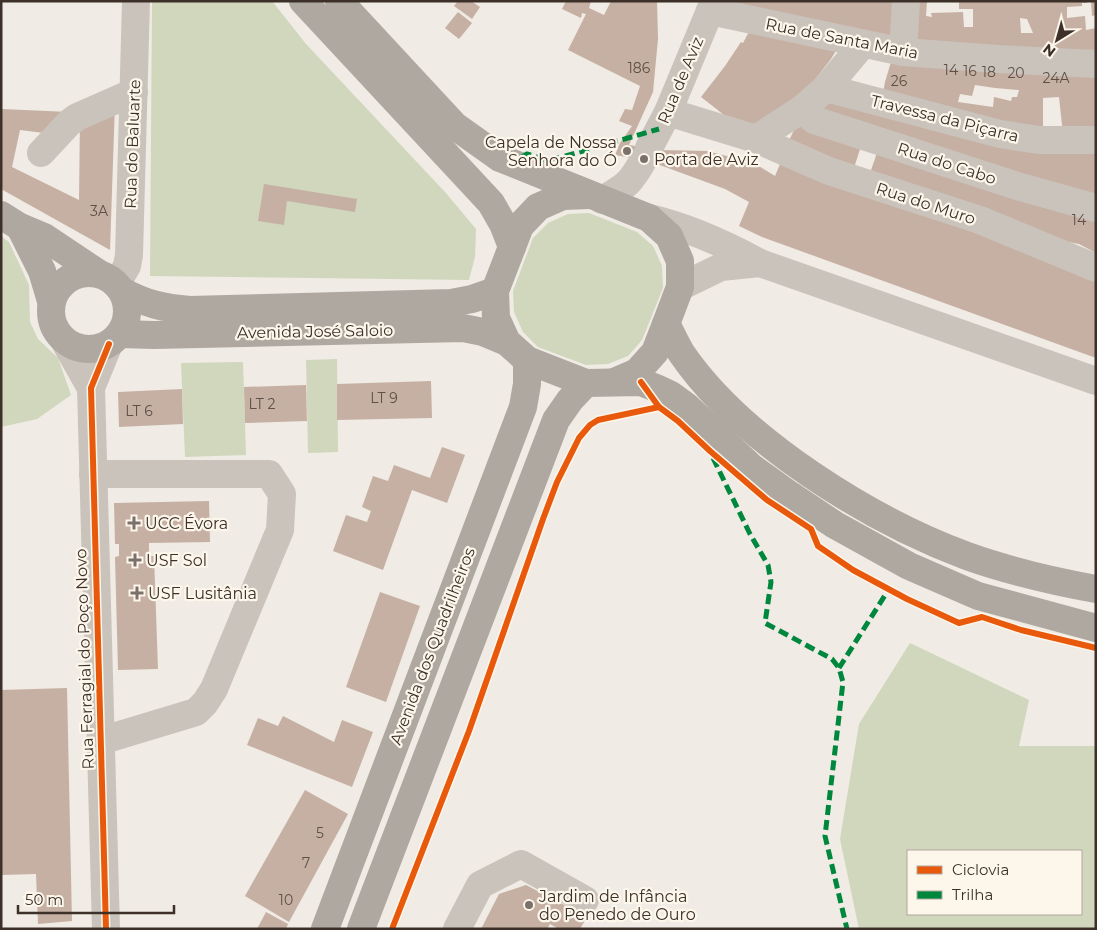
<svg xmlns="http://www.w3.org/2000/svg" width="1097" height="930" viewBox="0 0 1097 930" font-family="Montserrat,sans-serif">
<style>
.green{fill:#d0d7bc;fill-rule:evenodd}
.building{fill:#c6b0a3;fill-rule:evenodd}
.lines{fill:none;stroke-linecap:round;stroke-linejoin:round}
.minor{stroke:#cac3bc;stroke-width:28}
.major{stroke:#afa8a1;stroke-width:28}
.quiet{stroke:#00873e;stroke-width:5;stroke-dasharray:10 5;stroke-linecap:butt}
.cycleway-casing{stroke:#fcf6eb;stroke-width:9}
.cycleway{stroke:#e8590c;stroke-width:6}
.poi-dot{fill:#7b716a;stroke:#fcf6eb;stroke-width:2}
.labels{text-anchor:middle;stroke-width:4.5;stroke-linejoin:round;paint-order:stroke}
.number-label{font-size:14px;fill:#5e5048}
.street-label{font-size:16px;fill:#3c3029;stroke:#fcf6eb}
.poi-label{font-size:16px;fill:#3c3029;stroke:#fcf6eb;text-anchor:start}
</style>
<rect width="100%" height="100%" fill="#f0ebe4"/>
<g class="green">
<path d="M152,1h120l34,43 139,148 31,37 -1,28 -6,23 -319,-4z"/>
<path d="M589,213l48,19 16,14 9,20 1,22 -21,52 -14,16 -20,8 -22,1 -48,-18 -15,-15 -9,-20 -1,-21 20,-53 15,-15 20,-9z"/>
<path d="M1,236l8,6 20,43 1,37 8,17 20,19 13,37 -34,24 -36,8z"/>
<path d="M337,359l1,93 -30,1 -2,-93z"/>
<path d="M243,362l3,93 -61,2 -4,-94z"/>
<path d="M910,643l119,57 -10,46h77v183h-237l-19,-90 19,-115zM908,851h173v63h-173z"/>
</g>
<g class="building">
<path d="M458,1h13l9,6 -8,12 -18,-13z"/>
<path d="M566,1h25l-2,7 15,7 7,-14h46l1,38 -5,53 -24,53 30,5 48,1 47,12 21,13 8,-19 313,117v84l-334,-121 -23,-11 10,-24 -24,-13 -76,-28 -34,-6 5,-12 12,-17 -13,-5 6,-12 7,1 8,-24 -72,-36 18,-36 -4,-1 -1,5 -19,-9z"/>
<path d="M735,1h166l-5,38 -166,-26z"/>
<path d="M914,1h13l-1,15 6,1 -1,-4 32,-1 1,15h9v-18h-14v-8h128v2h-5v3l-15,1v11l18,-2 1,14 10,-2v26l-186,-8zM1020,18l7,1 6,14h-12z"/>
<path d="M1091,1h5v14l-4,1z"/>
<path d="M458,12l14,11 -13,16 -14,-11z"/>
<path d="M752,26l88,18 -9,15 -21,27 -28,25 -26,13 -14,5 -41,-32 24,-31 16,-24 2,1z"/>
<path d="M893,55l203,13v67l-33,-1 -4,-37 -16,1v35l-161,-34 3,-17zM975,85l20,3 24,2 -2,7h-5l-1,4 -17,-4 -1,10 -35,-5 2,-8 12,2z"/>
<path d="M829,95l267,48v59l-278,-88z"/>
<path d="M115,103l-5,147 -109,-61v-77l1,-3 67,3 -17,22 -32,-4 -8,37 67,33 1,-81z"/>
<path d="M798,121l64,22 -9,28 -65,-28z"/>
<path d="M879,147l217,65v41l-17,-9 -16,-3 -194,-65z"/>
<path d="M264,184l93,15 -2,13 -68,-11 -3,24 -26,-4z"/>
<path d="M431,381l1,37 -95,2v-36z"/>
<path d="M306,385l1,36 -62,2 -1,-36z"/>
<path d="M182,389l1,35 -64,3 -1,-35z"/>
<path d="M442,447l23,8 -18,48 -35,-13 -29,80 -50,-19 13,-36 21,7 4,-11 -9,-4 11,-31 15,5 6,-16 36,13z"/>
<path d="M209,501l1,41 -61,1v13h5l4,113 -40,1 -3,-113 4,-1v-12h-4l-1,-41z"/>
<path d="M380,592l40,14 -34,96 -40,-15z"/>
<path d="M67,688l5,233 -34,3 -2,-50 -35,1v-185z"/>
<path d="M283,716l51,26 8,-22 31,12 -21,55 -105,-42 11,-27 20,8z"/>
<path d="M305,790l43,24 -59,108 -44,-26z"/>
<path d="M526,885l61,32 -7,12h-21l-9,-5 -3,5h-66l18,-35z"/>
<path d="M266,912l22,12 -2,5h-29z"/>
</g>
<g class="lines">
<g class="minor">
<path d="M710,11l193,41 95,7 98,5"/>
<path d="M903,52l3,-51"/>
<path d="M826,88l174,46 39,6h57"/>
<path d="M802,109l12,11 203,66 79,22"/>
<path d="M668,112l88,27 73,32 151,49 116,48"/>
<path d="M756,139l46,-30 24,-21 37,-44"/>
<path d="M649,148l19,-36 46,-111"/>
<path d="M41,153l28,-30 8,-6 57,-25"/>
<path d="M602,200c24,-14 28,-16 42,-41"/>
<path d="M649,218c39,9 76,26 111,45l336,118"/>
<path d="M117,283l10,-17 2,-11 7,-254"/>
<path d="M680,287l41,-20 39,-4"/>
<path d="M65,342l26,46"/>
<path d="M93,474h176l13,20 -2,36 -66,159 -9,14 -9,9 -96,29"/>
<path d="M106,929l-15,-541 18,-44"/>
<path d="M457,929l23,-44 41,-21 64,36"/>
</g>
<g class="major">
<path d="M303,1l188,202 12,21 9,23"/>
<path d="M339,1l116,125 45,32 149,60 20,18 11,25v26l-14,37 -11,28 -18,20 -23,10"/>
<path d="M590,195l-27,1 -25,11 -18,19 -8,21 -17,44 1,27 11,24 20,18 59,23 55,-1 15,6 15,7 15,11 65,61 39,28 45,30 74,41 69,30 118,32"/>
<path d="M1,215l19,12 24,10 54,36"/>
<path d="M20,227l22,44 9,30"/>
<circle cx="89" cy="311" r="38"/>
<path d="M122,291c24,13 41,17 68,19l261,-7 21,-4 23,-8"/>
<path d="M666,324c6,10 10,21 16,30 60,87 188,166 285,202 42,15 85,25 129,33"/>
<path d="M120,334l34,1 309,-7 20,4 24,10"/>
<path d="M325,929l198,-522 4,-23v-24"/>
<path d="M361,929l195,-509 14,-20 16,-17"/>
</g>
<g class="quiet">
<path d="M522,157l5,-3 20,6 15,-3 97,-28"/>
<path d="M713,458l37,76 18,31 3,17 -6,41 67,36 7,9 4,14 -18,154 22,93"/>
<path d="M839,668l50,-79"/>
</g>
<g class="cycleway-casing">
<g id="cycleway">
<path d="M641,382l18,25 19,14 32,30 57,49 44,29 7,17 35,24 54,29 52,24 23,-6 39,13 75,18"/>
<path d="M106,929l-15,-541 18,-44"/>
<path d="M392,929l77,-198 74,-212 14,-37 22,-44 11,-13 8,-5 61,-13"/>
</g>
</g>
<use href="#cycleway" class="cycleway"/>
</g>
<g class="poi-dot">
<circle cx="627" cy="151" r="5"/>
<circle cx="644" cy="159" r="5"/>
<path d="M131.5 515.5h5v5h5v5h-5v5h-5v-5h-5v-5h5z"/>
<path d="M132.5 552.5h5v5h5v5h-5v5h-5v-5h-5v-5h5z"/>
<path d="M134.5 585.5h5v5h5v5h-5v5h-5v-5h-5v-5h5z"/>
<circle cx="529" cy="905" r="5"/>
</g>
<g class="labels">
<g class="number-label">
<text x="639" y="73">186</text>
<text x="951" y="75">14</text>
<text x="970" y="76">16</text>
<text x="989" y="77">18</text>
<text x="1016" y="78">20</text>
<text x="1056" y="83">24A</text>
<text x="899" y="86">26</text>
<text x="99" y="216">3A</text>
<text x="1079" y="225">14</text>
<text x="384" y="403">LT 9</text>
<text x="262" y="409">LT 2</text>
<text x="139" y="416">LT 6</text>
<text x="320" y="838">5</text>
<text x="306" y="868">7</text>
<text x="286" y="905">10</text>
</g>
<g class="street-label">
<text transform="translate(842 38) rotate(11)" y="6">Rua de Santa Maria</text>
<text transform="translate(680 80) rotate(-67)" y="6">Rua de Aviz</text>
<text transform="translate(945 118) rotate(14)" y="6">Travessa da Piçarra</text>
<text transform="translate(132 144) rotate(-88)" y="6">Rua do Baluarte</text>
<text transform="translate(947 163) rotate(18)" y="6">Rua do Cabo</text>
<text transform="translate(926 203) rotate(18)" y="6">Rua do Muro</text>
<text transform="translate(315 331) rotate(-1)" y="6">Avenida José Saloio</text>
<text transform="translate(432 646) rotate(-69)" y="6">Avenida dos Quadrilheiros</text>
<text transform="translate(84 659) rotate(-92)" y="6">Rua Ferragial do Poço Novo</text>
</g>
<g class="poi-label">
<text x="617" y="148" text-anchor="end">Capela de Nossa<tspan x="617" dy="18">Senhora do Ó</tspan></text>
<text x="654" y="165">Porta de Aviz</text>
<text x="145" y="529">UCC Évora</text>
<text x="146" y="566">USF Sol</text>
<text x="148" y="599">USF Lusitânia</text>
<text x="539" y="902">Jardim de Infância<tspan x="539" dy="18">do Penedo de Ouro</tspan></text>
</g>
</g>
<rect width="1097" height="930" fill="none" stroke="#3c3029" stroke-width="5"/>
<rect x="907" y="850" width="175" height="65" fill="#fcf6eb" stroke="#afa79d"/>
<rect x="917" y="866" width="25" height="8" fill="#e8590c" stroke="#afa79d"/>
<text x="952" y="875" font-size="15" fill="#3c3029">Ciclovia</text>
<rect x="917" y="891" width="25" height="8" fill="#00873e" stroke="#afa79d"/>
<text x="952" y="900" font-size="15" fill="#3c3029">Trilha</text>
<g transform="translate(1057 40) rotate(217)" stroke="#fcf6eb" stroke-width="4" paint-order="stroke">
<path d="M0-4L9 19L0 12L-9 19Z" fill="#3c3029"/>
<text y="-8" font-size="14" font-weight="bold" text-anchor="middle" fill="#3c3029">N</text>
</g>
<path d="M18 905v8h156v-8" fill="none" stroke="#3c3029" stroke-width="2.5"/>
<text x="25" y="905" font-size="15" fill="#3c3029" stroke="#fcf6eb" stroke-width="4" paint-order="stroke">50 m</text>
</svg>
